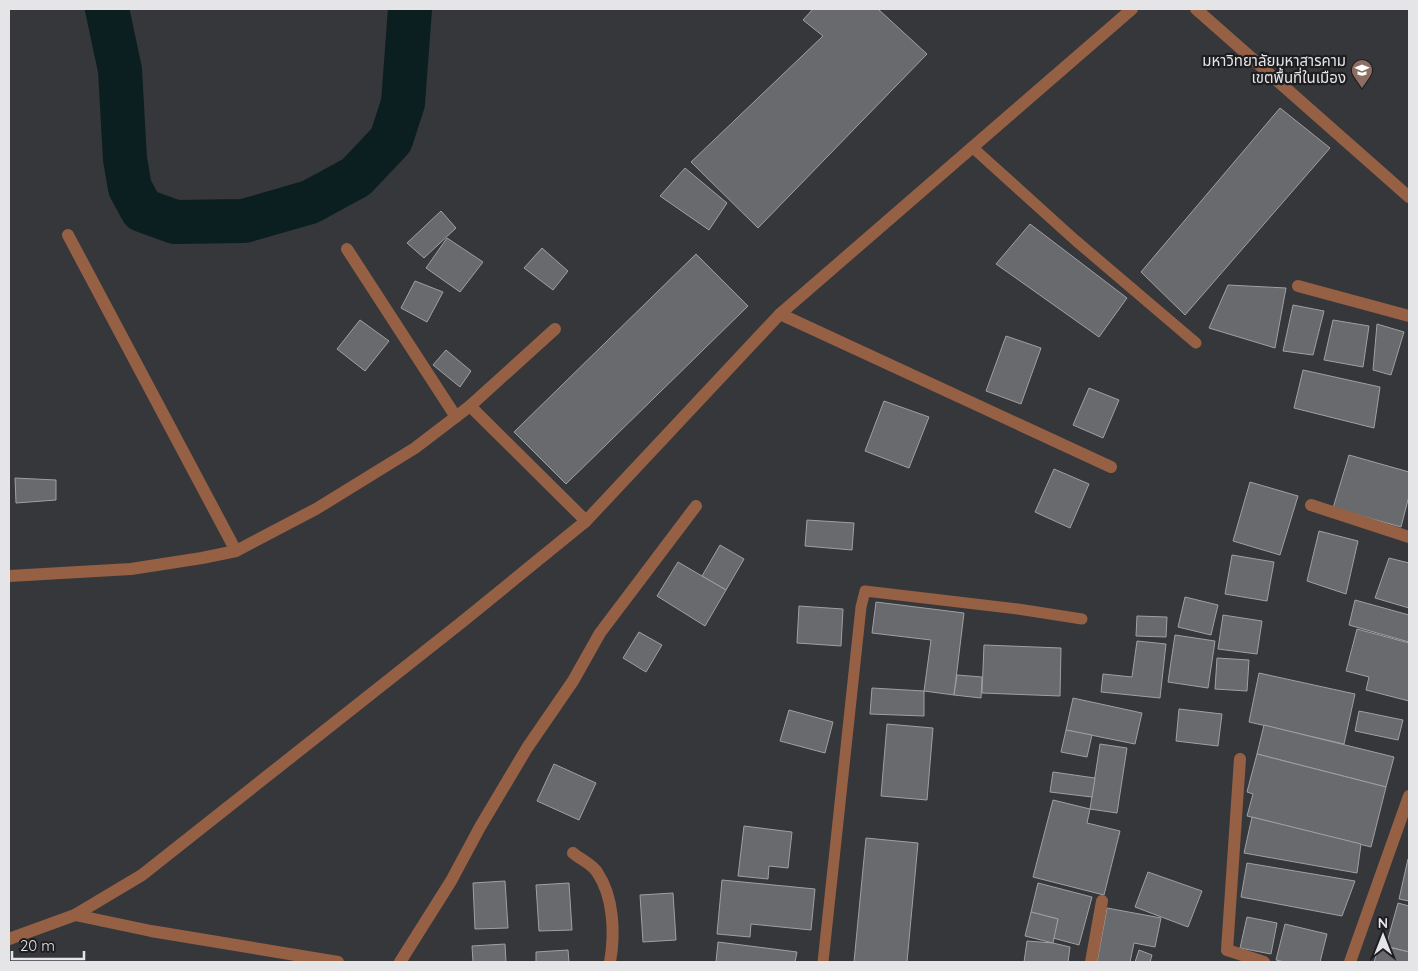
<svg xmlns="http://www.w3.org/2000/svg" width="1418" height="971" viewBox="0 0 1418 971" font-family="Quicksand,'Noto Sans Thai',sans-serif">
<style>
.lines{fill:none;stroke-linecap:round;stroke-linejoin:round}
.river{stroke:#0b1e20;stroke-width:44}
.building{fill:#696a6e;stroke:#9ea0a4}
.lane{stroke:#966044;stroke-width:11}
.street{stroke:#966044;stroke-width:12}
.labels{text-anchor:middle;stroke-width:4.5;stroke-linejoin:round;paint-order:stroke}
.poi-label{font-size:15px;fill:#e5e5e8;stroke:#1e1e20;text-anchor:end}
</style>
<rect width="100%" height="100%" fill="#36373b"/>
<g class="lines">
<path class="river" d="M107,9l13,61 5,89 5,29 12,22 33,12 69,-1 66,-19 46,-25 35,-37 12,-37 7,-94"/>
</g>
<g class="building">
<path d="M813,9h65l49,45 -169,174 -67,-66 132,-126 -20,-16z"/>
<path d="M1280,108l50,40 -145,167 -44,-43z"/>
<path d="M685,168l42,35 -18,27 -49,-34z"/>
<path d="M441,211l15,17 -32,30 -17,-15z"/>
<path d="M1030,224l97,74 -28,39 -103,-73z"/>
<path d="M447,238l36,24 -23,30 -34,-24z"/>
<path d="M542,248l26,23 -15,19 -29,-22z"/>
<path d="M696,254l52,52 -182,178 -52,-52z"/>
<path d="M415,281l28,11 -16,30 -26,-14z"/>
<path d="M1228,285l58,3 -11,60 -66,-20z"/>
<path d="M1293,305l31,6 -11,44 -30,-4z"/>
<path d="M360,320l29,21 -24,30 -28,-22z"/>
<path d="M1333,320l36,6 -6,41 -39,-7z"/>
<path d="M1377,324l27,8 -13,43 -18,-5z"/>
<path d="M1006,336l35,12 -20,56 -35,-13z"/>
<path d="M446,350l25,21 -11,16 -27,-22z"/>
<path d="M1303,370l77,17 -6,41 -80,-20z"/>
<path d="M1089,388l30,12 -16,38 -30,-13z"/>
<path d="M884,401l45,16 -20,51 -44,-17z"/>
<path d="M1349,455l60,17v24l-8,31 -68,-19z"/>
<path d="M1054,469l35,15 -19,44 -35,-16z"/>
<path d="M15,478l41,2v20l-40,3z"/>
<path d="M1250,482l48,14 -18,59 -47,-14z"/>
<path d="M807,520l47,3 -2,27 -47,-4z"/>
<path d="M1319,531l39,10 -12,53 -39,-13z"/>
<path d="M720,545l24,14 -18,31 -24,-14z"/>
<path d="M1232,555l42,7 -7,39 -42,-7z"/>
<path d="M1389,558l20,5v45l-34,-10z"/>
<path d="M678,562l48,28 -21,36 -48,-30z"/>
<path d="M1185,597l33,8 -7,30 -33,-8z"/>
<path d="M1355,600l54,15v27l-60,-17z"/>
<path d="M876,602l88,11 -10,82 -30,-4 7,-51 -59,-7z"/>
<path d="M799,606l44,3 -2,37 -44,-3z"/>
<path d="M1223,615l39,6 -5,33 -39,-5z"/>
<path d="M1137,616l30,1 -1,20 -30,-1z"/>
<path d="M1357,629l52,14v58l-43,-11 3,-13 -23,-6z"/>
<path d="M639,632l23,13 -16,27 -23,-14z"/>
<path d="M1175,635l40,6 -7,47 -40,-6z"/>
<path d="M1137,641l29,3 -6,54 -59,-6 2,-18 29,3z"/>
<path d="M984,645l77,3 -1,48 -78,-3z"/>
<path d="M1217,658l32,2 -2,31 -32,-2z"/>
<path d="M1259,673l96,21 -11,50 -95,-22z"/>
<path d="M957,675l25,2 -1,21 -27,-3z"/>
<path d="M872,688l52,3v25l-54,-2z"/>
<path d="M1073,698l69,15 -7,31 -69,-14z"/>
<path d="M1179,709l43,5 -4,32 -42,-5z"/>
<path d="M789,710l44,12 -8,31 -45,-12z"/>
<path d="M1359,711l44,9 -5,20 -43,-9z"/>
<path d="M887,724l46,4 -6,72 -46,-4z"/>
<path d="M1264,725l130,32 -8,30 -129,-33z"/>
<path d="M1066,730l26,5 -5,22 -26,-5z"/>
<path d="M1100,744l27,4 -10,65 -27,-4z"/>
<path d="M1257,754l129,33 -15,60 -124,-31 6,-22 -6,-2z"/>
<path d="M554,764l42,19 -17,37 -42,-19z"/>
<path d="M1053,772l42,6 -3,19 -42,-5z"/>
<path d="M1053,800l37,9 -3,14 33,8 -16,64 -71,-18z"/>
<path d="M1252,817l109,27 -4,29 -113,-20z"/>
<path d="M744,826l48,6 -4,36 -19,-2 -1,13 -30,-3z"/>
<path d="M866,838l52,5 -11,119h-53z"/>
<path d="M1408,859h1v42l-10,-2z"/>
<path d="M1247,863l108,18 -13,35 -101,-19z"/>
<path d="M1148,872l54,19 -14,36 -53,-20z"/>
<path d="M722,880l93,9 -4,41 -60,-6 -1,13 -33,-3z"/>
<path d="M505,881l3,47 -33,1 -2,-46z"/>
<path d="M569,883l3,47 -33,1 -3,-46z"/>
<path d="M1038,883l54,14 -13,48 -26,-7 5,-19 -27,-7z"/>
<path d="M673,893l3,47 -33,2 -3,-47z"/>
<path d="M1398,903l11,3v46l-23,-6z"/>
<path d="M1107,908l54,10 -6,29 -21,-4 -4,19h-33z"/>
<path d="M1031,912l27,7 -5,24 -28,-7z"/>
<path d="M1247,917l30,6 -6,31 -31,-6z"/>
<path d="M1285,924l42,10 -7,28h-35l-9,-2z"/>
<path d="M1027,941l26,2 17,4 -2,15h-44z"/>
<path d="M718,942l79,10 -2,10h-79z"/>
<path d="M505,944l1,18h-33l-1,-16z"/>
<path d="M1379,945l30,7v10h-35z"/>
<path d="M568,950l1,12h-33v-10z"/>
<path d="M1139,950l13,5 -2,7h-15z"/>
</g>
<g class="lines">
<g class="lane">
<path d="M972,147l103,93 121,103"/>
<path d="M823,962l38,-355 4,-16 153,18 64,10"/>
</g>
<g class="street">
<path d="M1196,9l213,188"/>
<path d="M68,235l168,316"/>
<path d="M347,249l109,168"/>
<path d="M1298,286l111,30"/>
<path d="M780,314l331,153"/>
<path d="M470,406l116,115"/>
<path d="M1311,505l98,32"/>
<path d="M9,576l122,-7 71,-11 34,-7 80,-42 99,-61 55,-42 85,-77"/>
<path d="M1240,759l-13,191 37,12"/>
<path d="M573,853c7,6 19,11 24,19 17,25 18,62 13,90"/>
<path d="M75,915l76,16 187,31"/>
<path d="M9,939l66,-24 67,-40 320,-253 124,-101 194,-207 352,-305"/>
<path d="M400,962l51,-81 29,-54 47,-79 46,-67 27,-48 96,-127"/>
<path d="M1091,962l11,-61"/>
<path d="M1350,962l59,-166"/>
</g>
</g>
<defs>
<g id="university-pin" transform="scale(1.125)"><path d="M0 17L-7.5 6A9.5 9.5 0 1 1 7.5 6Z" fill="#8d6e63" stroke="#1e1e20"/><path d="M0-5L7-2L0 1L-7-2ZM-4 1L0 2.5L4 1V4Q0 6-4 4Z" fill="#fff"/></g>
</defs>
<g fill-rule="evenodd">
<use href="#university-pin" x="1362" y="70"/>
</g>
<g class="labels">
<g class="poi-label">
<text x="1346" y="66">มหาวิทยาลัยมหาสารคาม<tspan x="1346" dy="17">เขตพื้นที่ในเมือง</tspan></text>
</g>
</g>
<rect width="1418" height="971" fill="none" stroke="#e5e5e8" stroke-width="20"/>
<g transform="translate(1383 936)" stroke="#1e1e20" stroke-width="4" paint-order="stroke">
<path d="M0-4L9 19L0 12L-9 19Z" fill="#e5e5e8"/>
<text y="-8" font-size="14" font-weight="bold" text-anchor="middle" fill="#e5e5e8">N</text>
</g>
<path d="M12 951v8h72v-8" fill="none" stroke="#e5e5e8" stroke-width="2.5"/>
<text x="20" y="951" font-size="15" fill="#e5e5e8" stroke="#1e1e20" stroke-width="4" paint-order="stroke">20 m</text>
</svg>
